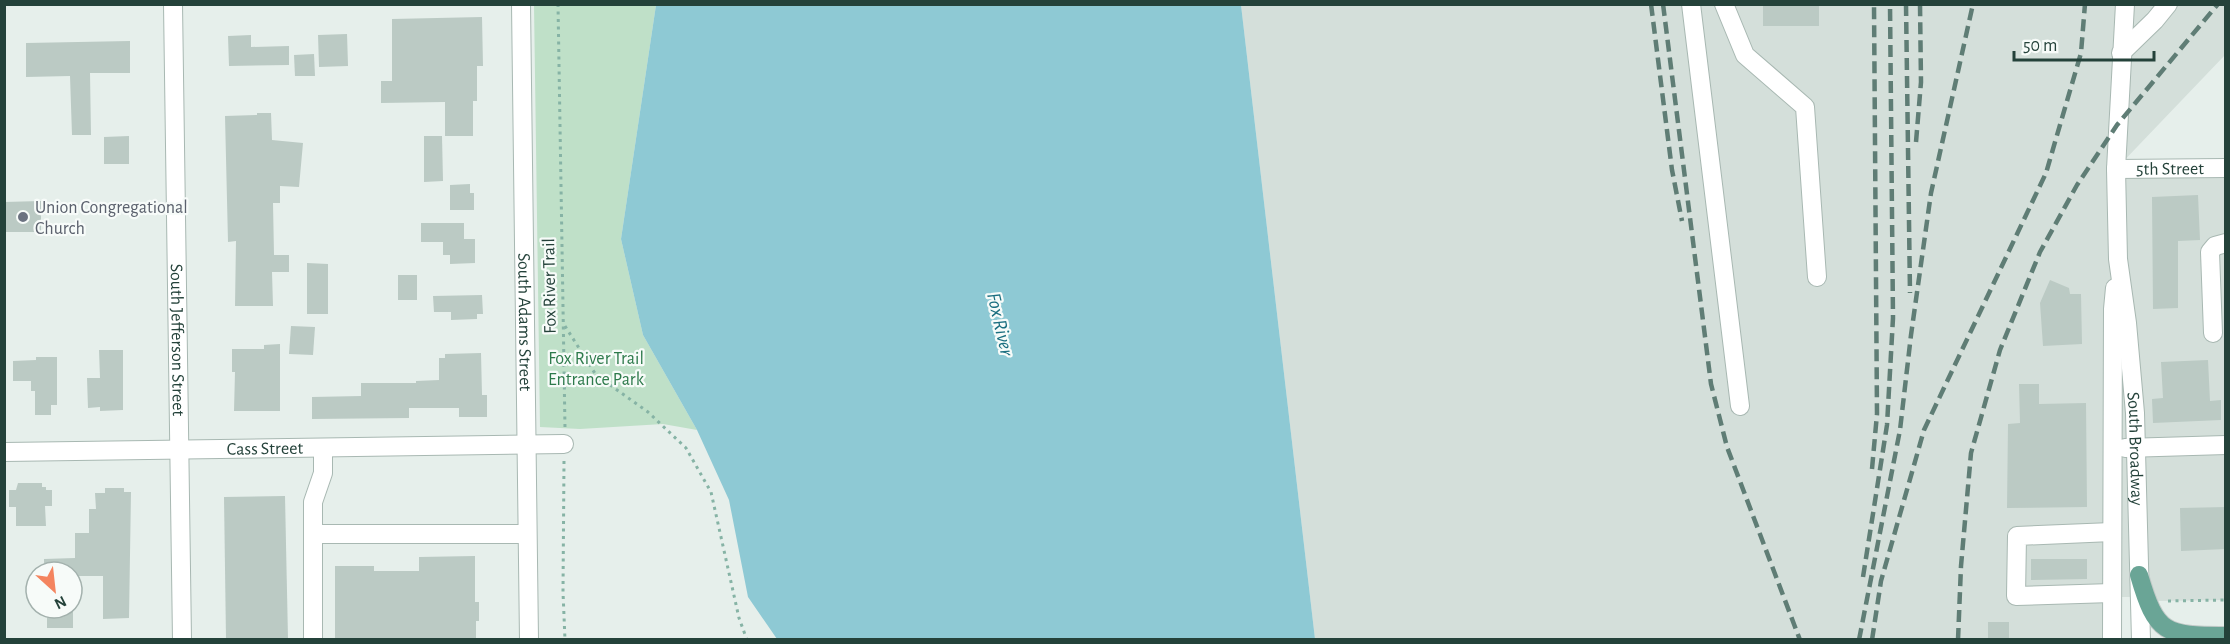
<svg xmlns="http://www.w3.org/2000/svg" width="2230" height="644" viewBox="0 0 2230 644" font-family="'Alegreya Sans',sans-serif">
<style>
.built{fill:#d4dfda}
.green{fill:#bfe0c8}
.water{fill:#8ec9d4}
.building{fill:#bbcac4}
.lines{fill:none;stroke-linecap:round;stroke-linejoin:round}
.minor-casing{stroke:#a8b8b2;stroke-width:20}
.major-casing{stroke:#c2cac8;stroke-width:20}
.path{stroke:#86b3a5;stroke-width:3;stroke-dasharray:3 4.5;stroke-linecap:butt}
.minor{stroke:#fff;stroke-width:18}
.major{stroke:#6aa596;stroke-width:18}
.rail{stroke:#5f7d75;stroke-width:4.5;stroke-dasharray:12 6;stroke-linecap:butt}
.worship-dot{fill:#6b7280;stroke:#f7fbf9;stroke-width:2}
.labels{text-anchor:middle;stroke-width:4.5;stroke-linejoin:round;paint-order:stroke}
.street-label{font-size:18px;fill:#24423a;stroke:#f7fbf9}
.worship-label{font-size:18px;fill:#5b616d;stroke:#f7fbf9;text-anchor:start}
.park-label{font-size:18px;fill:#2d7a4b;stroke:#f7fbf9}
.water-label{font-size:20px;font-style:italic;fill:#1c6f80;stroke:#f7fbf9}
</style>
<rect width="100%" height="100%" fill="#e6efeb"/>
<path class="built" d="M1241,5h984v50l-109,114 109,-1v432l-68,1 -19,-4h-16v43l-807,-1z"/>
<path class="green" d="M534,5h122l-35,234 22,96 54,95 -34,-6 -83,5 -40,-2z"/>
<path class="water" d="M656,5h585l74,634h-538l-29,-42 -19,-97 -32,-70 -54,-95 -22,-96z"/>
<g class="building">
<rect x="1763" y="4" width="56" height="22"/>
<path d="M482,17l1,49h-6v35h-4v35h-28v-34l-64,1v-22h11v-62z"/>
<path d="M347,34l1,32 -29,1 -1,-32z"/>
<path d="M251,35v12l38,-1v19l-60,1 -1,-30z"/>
<path d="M130,41v32h-40l1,62h-19l-2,-59 -44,1v-34z"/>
<path d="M314,54l1,22h-20l-1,-21z"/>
<path d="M257,113h14l1,27 31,3 -4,44 -19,-1v17h-7l1,52h15v17h-17l1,34h-38l1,-65 -8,1 -3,-126 32,-1z"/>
<path d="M129,136v28h-25v-27z"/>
<path d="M424,136h18l1,45 -19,1z"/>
<path d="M470,184v9h4v17h-24v-25z"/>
<path d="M2198,195l2,45 -22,1v67l-25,1 -1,-112z"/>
<path d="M41,201v31h-37v-30z"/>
<path d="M421,223h43v16h11v24l-25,1v-9h-7v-13h-22z"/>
<path d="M307,263l21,1v50h-21z"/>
<rect x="398" y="275" width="19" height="25"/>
<path d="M2050,280l19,8 1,6h11l1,50 -39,2 -3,-43z"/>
<path d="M482,295l1,19h-6v5l-26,1v-8h-17l-1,-16z"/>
<path d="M291,326l24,1 -2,28 -24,-1z"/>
<path d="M280,344v67h-46l1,-39h-3v-23h32v-4z"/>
<path d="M99,350h24v60l-23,1v-4l-12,1 -1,-30h13z"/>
<path d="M481,353l1,42h5v22h-28v-9h-50v10l-97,1v-22l49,-1v-13h55v-2l23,-1v-22h6v-4z"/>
<path d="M36,357h21v48h-6v10h-16v-24h-4v-10h-18v-20l23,-1z"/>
<path d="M2208,360l2,41 11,-1v20l-68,3 -1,-24 11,-1 -2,-36z"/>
<path d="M2019,384h20v20l47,-1 1,104 -80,1 1,-84 12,-1z"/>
<path d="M18,483h24v4h4v3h6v16h-7l1,20h-30v-19h-7v-17h7z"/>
<path d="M105,488h19v4h7l-2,126 -26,1v-43h-31v-4h-28v-13l31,-1v-25h14v-24h7l-1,-16h10z"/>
<path d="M285,496l3,143h-62l-2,-142z"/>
<path d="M2226,507v42l-45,2 -1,-43z"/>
<path d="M475,556v46h4v19h-3v18h-141v-73h39v5h45v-14z"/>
<path d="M2031,559h56v20l-56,1z"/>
<rect x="47" y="608" width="26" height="20"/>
<rect x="1988" y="622" width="21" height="17"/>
</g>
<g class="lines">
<g class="minor-casing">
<g id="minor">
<path id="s1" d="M173,4l9,636"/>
<path id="s2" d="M521,4l8,636"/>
<path d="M1691,4l49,402"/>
<path d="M1724,4l21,51 60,52 12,170"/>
<path id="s3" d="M2125,4l-9,165 2,90 9,64 8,90 6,227"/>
<path d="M2121,53l34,-33 13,-16"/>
<path id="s4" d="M2116,169l110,-1"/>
<path d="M2213,333l-3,-81 5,-6 11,-3"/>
<path d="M2125,448l101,-3"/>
<path id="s5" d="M4,452l560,-8"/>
<path d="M2112,532l-95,4 -1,60 96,-3"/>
<path d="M313,534h214"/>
<path d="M313,640v-138l10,-29v-25"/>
<path d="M2112,640l1,-331 2,-21"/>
</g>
</g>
<g class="major-casing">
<path id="major" d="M2139,575c17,59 26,61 87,61"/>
</g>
<g class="path">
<path d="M558,4l7,424"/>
<path d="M565,326l31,49 52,37 38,36 25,44 28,126 8,22"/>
<path d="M564,461l-1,131 2,48"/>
<path d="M2168,601l58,-1"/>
</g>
<use href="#minor" class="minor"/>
<use href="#major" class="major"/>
<g class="rail">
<path d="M1651,4l21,166 10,51"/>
<path d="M1663,4l48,380 16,63 73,193"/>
<path d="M1906,4l4,289"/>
<path d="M1916,142l5,-60 -1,-78"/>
<path d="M1872,469l5,-55 -3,-410"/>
<path d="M1863,577l24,-152 6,-107 -3,-314"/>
<path d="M1859,640l41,-210 11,-95 20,-142 42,-189"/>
<path d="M1872,640l9,-59 43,-151 122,-257 35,-120 4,-49"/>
<path d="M1958,640l3,-74 10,-113 29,-103 40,-98 37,-67 40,-60 101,-121"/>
</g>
</g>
<circle class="worship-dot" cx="23" cy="217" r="6"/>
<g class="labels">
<g class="street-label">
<text dy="6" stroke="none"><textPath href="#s4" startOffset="54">5th Street</textPath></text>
<text transform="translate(549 286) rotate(-91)" y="6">Fox River Trail</text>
<text dy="6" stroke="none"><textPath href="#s2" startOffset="318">South Adams Street</textPath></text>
<text dy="6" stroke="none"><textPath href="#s1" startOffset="336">South Jefferson Street</textPath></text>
<text dy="6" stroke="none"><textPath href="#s5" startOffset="261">Cass Street</textPath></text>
<text dy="6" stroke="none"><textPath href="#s3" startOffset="446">South Broadway</textPath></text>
</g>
<g class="worship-label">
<text x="35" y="213">Union Congregational<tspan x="35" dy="21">Church</tspan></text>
</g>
<g class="park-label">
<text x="596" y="364">Fox River Trail<tspan x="596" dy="21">Entrance Park</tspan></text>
</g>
<g class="water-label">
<text transform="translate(1001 324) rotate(77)" y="7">Fox River</text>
</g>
</g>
<rect width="2230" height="644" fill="none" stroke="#24423a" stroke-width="12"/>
<g transform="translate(54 590) rotate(153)"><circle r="28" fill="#f7fbf9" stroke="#a3b1ad" stroke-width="1.5"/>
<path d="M0-4.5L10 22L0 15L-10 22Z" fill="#f4845f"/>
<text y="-9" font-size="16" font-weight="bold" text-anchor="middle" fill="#24423a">N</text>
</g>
<path d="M2014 51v9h140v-9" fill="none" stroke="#24423a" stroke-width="3"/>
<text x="2023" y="51" font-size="18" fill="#24423a" stroke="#f7fbf9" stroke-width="4.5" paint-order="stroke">50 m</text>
</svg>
